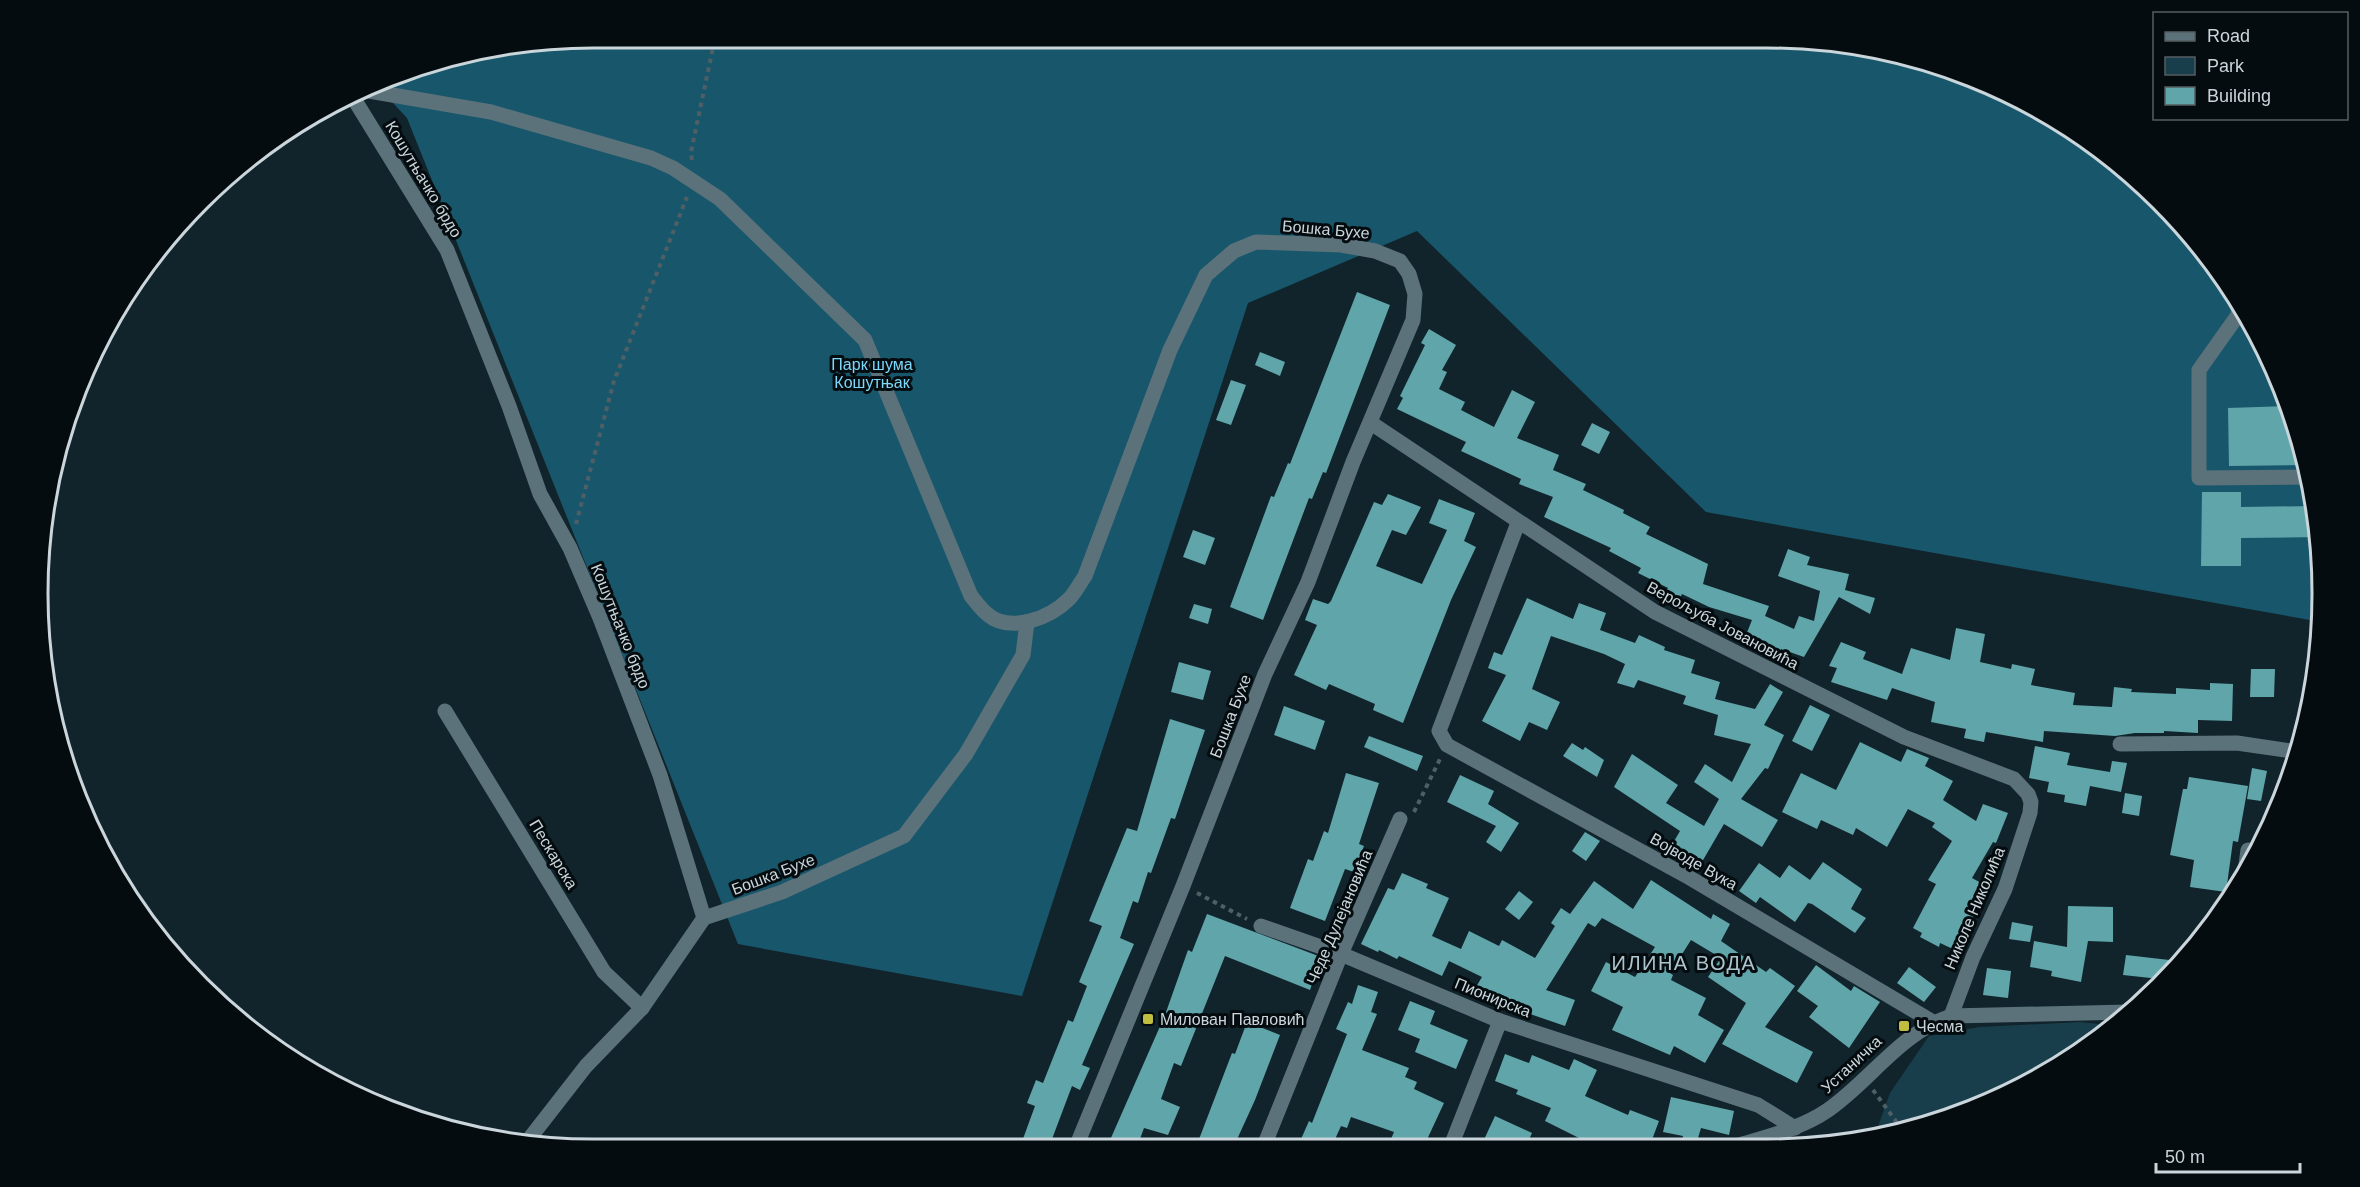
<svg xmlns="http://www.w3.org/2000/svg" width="2360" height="1187" viewBox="0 0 2360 1187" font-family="Helvetica,sans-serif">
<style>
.green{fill:#193e4b}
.forest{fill:#18576b}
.building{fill:#60a5a9}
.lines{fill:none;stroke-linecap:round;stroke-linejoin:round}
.path{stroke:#4f5f66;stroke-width:4;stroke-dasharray:4.5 4.5;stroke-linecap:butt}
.minor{stroke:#5c727b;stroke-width:15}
.poi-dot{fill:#bfbe41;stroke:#050c0f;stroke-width:2}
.labels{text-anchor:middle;stroke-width:6;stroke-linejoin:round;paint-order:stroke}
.street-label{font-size:16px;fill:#cad6db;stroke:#050c0f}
.park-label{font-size:16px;fill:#7cd8fa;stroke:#050c0f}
.poi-label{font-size:16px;fill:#cad6db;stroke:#050c0f;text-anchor:start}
.quarter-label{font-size:20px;letter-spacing:1.5px;fill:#acc4cd;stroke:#050c0f}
.rim{fill:none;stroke:#cad6db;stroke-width:3}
</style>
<rect width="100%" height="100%" fill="#11242c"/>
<path class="green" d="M2081,1022l33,4 -9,9 -126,72 -104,28 15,-42 39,-57 51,-9z"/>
<path class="forest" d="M594,38l1209,1 107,17 102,39 93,57 79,75 64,88 45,99 25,107 3,101 -615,-110 -289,-281 -169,72 -226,693 -284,-52 -331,-826 -29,-31 36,-20z"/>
<g class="building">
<path d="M1357,292l33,13 -64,168 -3,-1 -11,27 -3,-1 -46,122 -33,-13 41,-111 3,1 14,-34 2,1z"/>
<path d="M1429,329l27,16 -14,25 5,2 -8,17 26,13 -4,8 33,17 18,-37 23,12 -18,36 42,17 -6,15 33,14 -3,6 41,20 -1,3 27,14 -4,7 62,30 -5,20 66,22 -4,10 29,13 5,-13 15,5 6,-30 -42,-15 10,-27 22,8 -3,8 42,9 -4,16 30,8 -5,16 -31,-17 -35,60 -23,-8 -3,5 -34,-14 8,-20 -43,-13 -27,-13 -5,11 -14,-7 5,-10 -30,-15 3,-5 -32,-17 2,-3 -67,-31 9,-20 -34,-13 2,-5 -60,-28 5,-9 -69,-33 6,-11 -3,-2 25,-51 -4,-2z"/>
<path d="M1260,352l25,10 -5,14 -25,-11z"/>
<path d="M1231,380l15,5 -15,40 -15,-5z"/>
<path d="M2289,406l16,59 -76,1 -1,-58z"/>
<path d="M1592,423l18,9 -11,22 -18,-9z"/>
<path d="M2202,492h39v15l73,-1 4,31 -77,1v28h-40z"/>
<path d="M1388,494l33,13 -15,28 -14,-5 -16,36 46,18 25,-54 -18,-7 10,-24 36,14 -11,28 12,6 -25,53 -48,123 -30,-13 2,-6 -46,-20 -3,6 -32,-15 23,-50 -12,-5 8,-21 15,5 3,-3 43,-99 8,3z"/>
<path d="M1193,530l22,8 -10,27 -22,-8z"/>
<path d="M1527,598l46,21 6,-16 27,10 -6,17 35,13 4,-8 26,12 -1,3 31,10 -4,13 29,9 -5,17 40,10 15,-25 13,8 -19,33 20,10 -16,34 -3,-1 -24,31 37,21 -16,27 -38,-23 -25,43 -30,-17 11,-19 -66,-44 18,-33 46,31 -12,18 38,23 15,-27 -25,-17 11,-18 27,18 19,-38 -37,-9 4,-20 -35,-11 3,-8 -48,-16 -4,8 -17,-5 8,-19 -21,-10 -53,-18 -19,53 28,13 -13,28 -18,-8 -9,19 -38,-20 24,-46 -18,-7 6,-16 8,3z"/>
<path d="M1194,604l18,5 -4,15 -19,-6z"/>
<path d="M1956,628l29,6 -5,28 31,7 1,-5 23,5 -4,16 44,8 -2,12 39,2 2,-20 18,2 -1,3 45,2v-6l34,2v-7l23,1 -1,37 -34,-1v13l-34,-2v2h-29l-20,3 -71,-5 -1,11 -57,-10 -2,10 -20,-4 2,-9 -35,-7 4,-20 -43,-14 -5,12 -56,-18 6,-14 -8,-2 12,-24 25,10 -3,7 39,15 9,-26 39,12z"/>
<path d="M1179,662l32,9 -8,29 -32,-8z"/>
<path d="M2251,669h24l-1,28h-24z"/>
<path d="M1810,705l20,10 -18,36 -20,-10z"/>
<path d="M1284,706l41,15 -10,29 -41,-15z"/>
<path d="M1170,719l35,11 -30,89 -4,-1 -20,55 -3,-1 -10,31 -5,-2 -13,37 14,6 -52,121 8,3 -10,22 -8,-4 -23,61h-29l15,-41 -8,-3 9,-23 7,3 25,-63 5,2 14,-36 -8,-4 23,-56 -13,-5 38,-93 10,3z"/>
<path d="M1369,736l54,20 -6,15 -53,-24z"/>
<path d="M1860,742l41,20 6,-13 22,9 -4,8 28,15 -10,19 33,21 7,-17 25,9 -12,30 -3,-1 -21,36 11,6 -3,6 6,3 -31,57 -15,-7 -1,4 -19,-10 2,-4 -9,-5 23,-44 -8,-4 24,-39 -20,-14 3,-4 -27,-14 -21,38 -31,-19 -3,7 -32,-15 -4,9 -35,-17 19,-39 35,17z"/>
<path d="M1572,743l11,7 2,-3 19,13 -7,17 -34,-21z"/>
<path d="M2035,746l35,7 -3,12 43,7 2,-11 15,2 -6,29 -31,-6 -4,20 -22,-4 1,-7 -18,-3 2,-10 -20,-4z"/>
<path d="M2252,768l15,3 -6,30 -14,-2z"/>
<path d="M1346,773l33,10 -20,61 5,2 -10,26 -9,-3 -20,52 -35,-13 18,-49 5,2 11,-30 4,2z"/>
<path d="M1460,775l34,16 -6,13 31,19 -18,29 -15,-10 10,-16 -49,-24z"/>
<path d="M2189,777l59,9 -10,56 -5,-1 -7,51 -36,-5 4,-27 -24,-5 13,-66h4z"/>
<path d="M2125,793l17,3 -3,20 -17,-3z"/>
<path d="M1585,832l15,9 -14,20 -14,-10z"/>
<path d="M1823,862l39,27 -11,20 15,9 -11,15 -43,-29 -4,-1 -13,19 -35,-25 -4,6 -17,-12 20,-28 21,15 9,-13 21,15z"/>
<path d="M1402,873l26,11 -2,4 23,10 -17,38 29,13 8,-18 30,15 3,-6 33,18 20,-32 -4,-3 10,-15 9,6 24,-33 39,28 18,-29 60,39 2,-5 17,10 -9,17 45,31 4,-4 25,18 -30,41 48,25 -16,31 -75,-39 24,-41 -38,-26 13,-19 -30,-18 -21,33 3,2 -2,5 35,18 -8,17 26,15 -19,33 -31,-17 -4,9 -58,-25 11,-23 -32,-16 15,-29 29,15 20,-30 -53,-29 -7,9 -7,-4 -42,67 29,10 -10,26 -32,-11 -57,-28 6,-10 -33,-16 -7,15 -43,-20 -2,3 -18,-9 -1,2 -17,-8 27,-56 6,2z"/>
<path d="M1519,891l14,11 -14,18 -14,-11z"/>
<path d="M2068,906l45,1v35l-25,-1 -7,41 -30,-6 1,-5 -22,-4 4,-26 33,6z"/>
<path d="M1207,914l114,43 -11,33 -85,-34 -44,110 -7,-3 -13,36 19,8 -12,28 -24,-7 -7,19h-30l58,-132 23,-65 4,2z"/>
<path d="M2012,922l21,4 -3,16 -21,-3z"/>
<path d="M2126,955l52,6 -18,18 -37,-4z"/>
<path d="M1816,965l35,26 3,-5 26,16 -31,46 -40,-31 9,-11 -21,-15z"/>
<path d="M1909,967l27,20 -12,15 -27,-19z"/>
<path d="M1987,968l24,3 -3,27 -25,-3z"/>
<path d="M1358,985l20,7 -7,20 6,2 -15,36 47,18 -4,9 12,5 -3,7 30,14 -20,43h-36l6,-14 -43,-15 -4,11 -6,-2 -9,20h-34l11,-25 3,2 35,-89 -11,-5 12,-27 4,2z"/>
<path d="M1410,1001l25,10 -5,13 38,16 -12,29 -41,-17 5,-13 -22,-9z"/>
<path d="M1247,1022l33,13 -25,65 -21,46 -38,1 36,-94 3,1z"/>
<path d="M1505,1054l24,9 3,-8 37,15 5,-11 23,11 -12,26 43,19 2,-5 29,11 -9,24h-72l3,-6 -36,-18 6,-13 -35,-14 2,-4 -23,-9z"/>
<path d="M1671,1097l63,14 -5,24 -28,-7 -5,17h-15l2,-9 -20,-4z"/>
<path d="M1495,1116l37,17 -6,13h-45z"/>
</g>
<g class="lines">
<g class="path">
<path d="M692,160l-1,-8 24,-114"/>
<path d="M576,524l38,-143 73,-184"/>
<path d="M1414,812l26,-53"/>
<path d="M1197,893l50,26"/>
<path d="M1873,1090l28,38"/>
</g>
<g class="minor">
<path d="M369,91l122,21 160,46 22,10 47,31 145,141 106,256c5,6 10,13 16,18 23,20 63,4 82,-15 6,-6 11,-16 16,-23l85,-226 36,-75 28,-24 22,-9 85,3 34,6 25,10 9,13 6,20 -2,26 -60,142 -45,120 -43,92 -82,212 -107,261"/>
<path d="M354,99l93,151 62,156 31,88 30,54 30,70 60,157 44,143 -62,90 -56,58 -60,77"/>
<path d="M2239,303l-1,12 -39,55v108l108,-1"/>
<path d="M1371,423l284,189 249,125 110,42 14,15 3,8 -1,11 -25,76 -32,68 -22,59"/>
<path d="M1518,523l-79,208 8,14 243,133 243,144"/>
<path d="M445,711l159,261 38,36"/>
<path d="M2120,744l117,-1 61,9"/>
<path d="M2245,872l3,-22"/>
<path d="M704,918l78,-26 122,-56 62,-82 57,-99 4,-33"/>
<path d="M1261,926l80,28 159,67 258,84 37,23"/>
<path d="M1739,1145c30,-9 63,-17 89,-35 43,-30 72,-77 123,-94l177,-4"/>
<path d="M1264,1146l77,-192 59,-135"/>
<path d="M1451,1146l49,-125"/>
</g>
</g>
<g class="poi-dot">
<rect x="1142" y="1013" width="12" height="12" rx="3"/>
<rect x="1898" y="1020" width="12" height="12" rx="3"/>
</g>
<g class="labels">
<g class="street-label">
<text transform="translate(424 179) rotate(59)" y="6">Кошутњачко брдо</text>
<text transform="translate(1326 229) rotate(5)" y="6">Бошка Бухе</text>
<text transform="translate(1723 625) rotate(28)" y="6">Верољуба Јовановића</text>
<text transform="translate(621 626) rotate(68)" y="6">Кошутњачко брдо</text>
<text transform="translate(1230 716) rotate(-69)" y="6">Бошка Бухе</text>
<text transform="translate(554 854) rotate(59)" y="6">Пескарска</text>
<text transform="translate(1694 861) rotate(30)" y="6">Војводе Вука</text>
<text transform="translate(773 874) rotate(-21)" y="6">Бошка Бухе</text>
<text transform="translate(1974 908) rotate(-67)" y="6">Николе Николића</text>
<text transform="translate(1339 917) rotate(-67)" y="6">Чеде Дулејановића</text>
<text transform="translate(1493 997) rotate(22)" y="6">Пионирска</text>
<text transform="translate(1851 1064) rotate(-43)" y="6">Устаничка</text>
</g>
<g class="park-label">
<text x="872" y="370">Парк шума<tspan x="872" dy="18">Кошутњак</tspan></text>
</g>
<g class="poi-label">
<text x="1160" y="1025">Милован Павловић</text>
<text x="1916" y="1032">Чесма</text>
</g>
<g class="quarter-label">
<text x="1684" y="970">ИЛИНА ВОДА</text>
</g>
</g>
<path d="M0 0H2360V1187H0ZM593 48H1767A545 545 0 0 1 2312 593V594A545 545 0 0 1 1767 1139H593A545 545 0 0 1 48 594V593A545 545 0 0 1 593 48Z" fill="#050c0f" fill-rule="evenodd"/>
<path class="rim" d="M593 48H1767A545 545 0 0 1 2312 593V594A545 545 0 0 1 1767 1139H593A545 545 0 0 1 48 594V593A545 545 0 0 1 593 48Z"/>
<rect x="2153" y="12" width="195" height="108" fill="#050c0f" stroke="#545d61" stroke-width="1.5"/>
<rect x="2165" y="32" width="30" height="9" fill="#5c727b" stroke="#545d61" stroke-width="1.5"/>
<text x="2207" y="42" font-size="18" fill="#cad6db">Road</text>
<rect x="2165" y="57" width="30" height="18" fill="#193e4b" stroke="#545d61" stroke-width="1.5"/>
<text x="2207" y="72" font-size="18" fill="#cad6db">Park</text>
<rect x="2165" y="87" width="30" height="18" fill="#60a5a9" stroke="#545d61" stroke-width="1.5"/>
<text x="2207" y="102" font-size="18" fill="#cad6db">Building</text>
<path d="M2156 1163v9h144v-9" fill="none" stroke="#cad6db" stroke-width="3"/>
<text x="2165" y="1163" font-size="18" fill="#cad6db" stroke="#050c0f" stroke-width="4.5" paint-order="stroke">50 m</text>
</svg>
